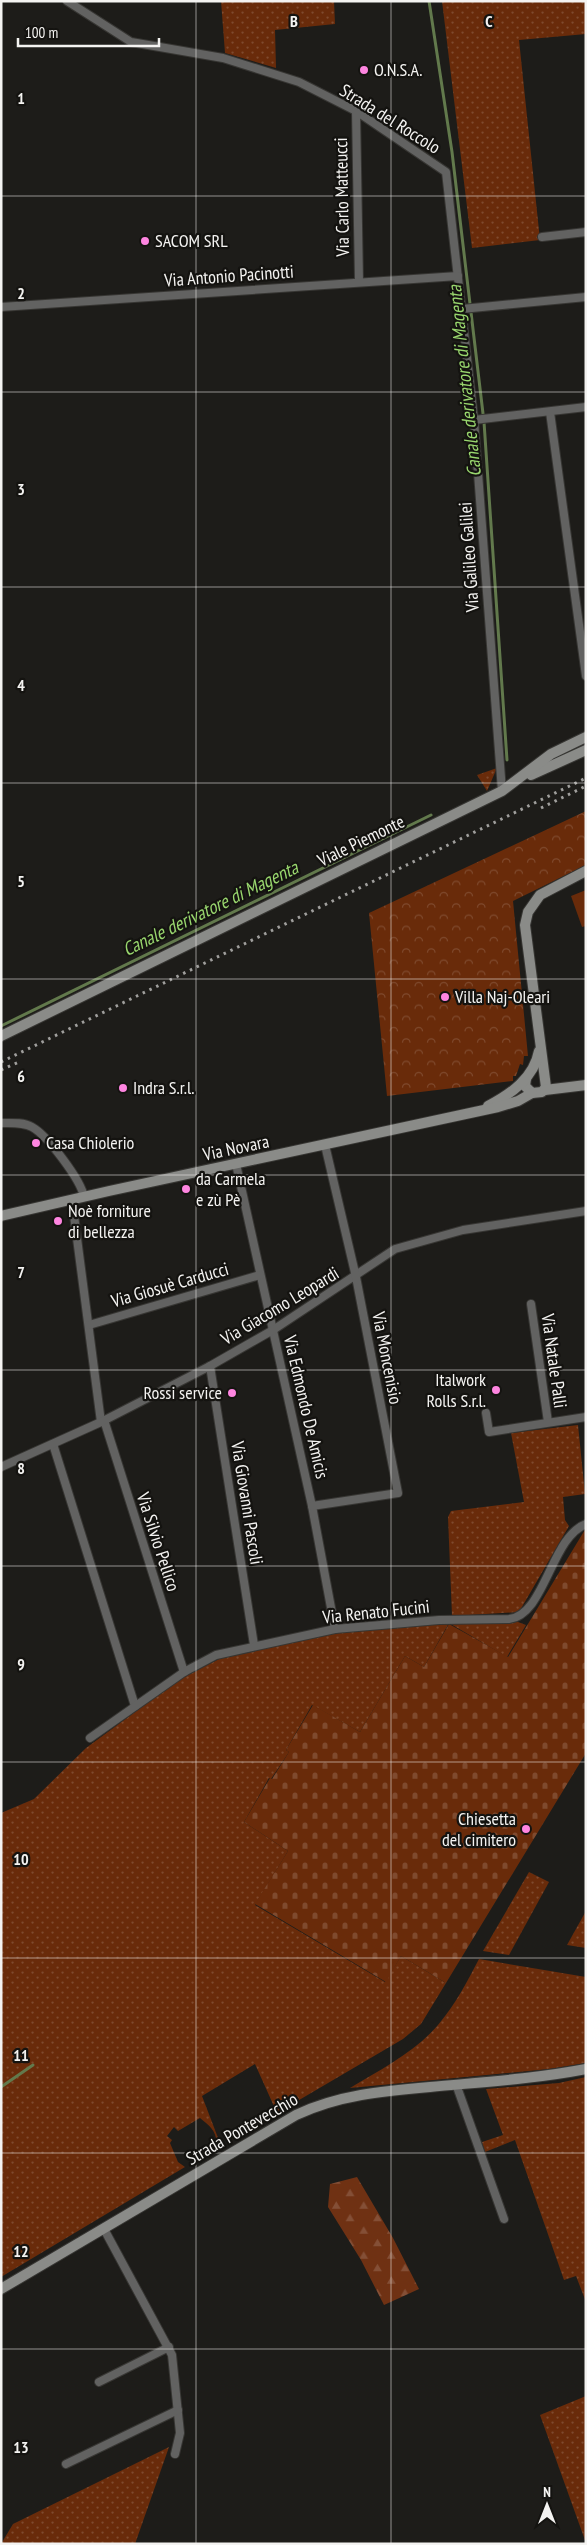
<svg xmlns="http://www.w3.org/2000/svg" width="587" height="2545" viewBox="0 0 587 2545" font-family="'PT Sans Narrow',sans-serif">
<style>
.grass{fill:url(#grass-dots)}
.forest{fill:url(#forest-firs)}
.cemetery{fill:url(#cemetery-stones)}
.park{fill:url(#park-crowns)}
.pitch{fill:#692b0a}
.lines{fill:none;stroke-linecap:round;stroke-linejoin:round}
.stream{stroke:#62794c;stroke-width:3}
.street-casing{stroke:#373633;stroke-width:10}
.secondary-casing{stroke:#373633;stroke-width:12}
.street{stroke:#626261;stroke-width:8}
.secondary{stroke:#8a8b88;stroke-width:10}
.rail{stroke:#a09f9d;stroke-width:3;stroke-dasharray:2.5 5;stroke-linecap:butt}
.grid{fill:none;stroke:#f4f3f1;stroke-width:1;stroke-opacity:0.55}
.poi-dot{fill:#fe85e0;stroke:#141310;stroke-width:2}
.labels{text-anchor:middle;stroke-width:4.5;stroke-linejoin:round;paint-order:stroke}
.poi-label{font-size:18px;fill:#f4f3f1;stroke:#141310;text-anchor:start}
.street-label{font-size:18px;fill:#f4f3f1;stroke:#141310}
.water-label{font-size:19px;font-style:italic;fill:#99d76e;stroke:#141310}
.grid-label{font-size:16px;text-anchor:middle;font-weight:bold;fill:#f4f3f1;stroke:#141310;stroke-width:4.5;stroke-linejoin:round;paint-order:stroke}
</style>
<defs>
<pattern id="grass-dots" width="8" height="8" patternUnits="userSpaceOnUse" patternTransform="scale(1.25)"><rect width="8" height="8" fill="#692b0a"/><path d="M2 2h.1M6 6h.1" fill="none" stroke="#7f4a2e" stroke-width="1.8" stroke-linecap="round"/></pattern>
<pattern id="forest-firs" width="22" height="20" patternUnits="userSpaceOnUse" patternTransform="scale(1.25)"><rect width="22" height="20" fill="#6f3113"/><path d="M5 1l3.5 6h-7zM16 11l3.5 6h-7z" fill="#844f36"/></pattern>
<pattern id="cemetery-stones" width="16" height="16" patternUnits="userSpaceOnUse" patternTransform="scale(1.25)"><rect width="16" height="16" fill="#692b0a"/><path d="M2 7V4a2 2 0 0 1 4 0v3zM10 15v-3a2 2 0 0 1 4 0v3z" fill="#7f4a2e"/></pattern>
<pattern id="park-crowns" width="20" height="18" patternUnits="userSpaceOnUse" patternTransform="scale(1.25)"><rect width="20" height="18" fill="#692b0a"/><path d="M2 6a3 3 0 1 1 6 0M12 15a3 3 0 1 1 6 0" fill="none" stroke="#7f4a2e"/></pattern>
</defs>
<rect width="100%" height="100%" fill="#1d1c19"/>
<g class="grass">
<path d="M221,1h113l1,23 -60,6 1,38 -51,-15z"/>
<path d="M442,1h144v33l-67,6 21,200 -68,8z"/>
<path d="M497,768l-10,23 -10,-16z"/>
<path d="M578,1425l7,69 -22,3 2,23 4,6 -50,86 -67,4 -4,-99 3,-6 73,-9 -13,-69z"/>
<path d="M518,1622l8,3 -19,32 -58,-34 -25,44 -19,-11 -45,76 -48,-27 -26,45 3,2 -18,27 -2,-1 -25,44 44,29 -33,54 130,77 16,-26 45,27 -25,41 -18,15 -126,74 -22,-49 -53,32 18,47 -4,3c2,-14 -6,-20 -16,-28l-22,13 -4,-4 -7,9 5,4 -2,3 8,19 7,5 -184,110v-464l33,-14 52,-51 94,-69 43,-22 108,-24 117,-10z"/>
<path d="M529,1872l20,10 -40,73 -26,-4z"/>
<path d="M586,1911v37l-19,-3z"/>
<path d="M479,1959l107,18v86l-37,6 -199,19c30,-18 65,-36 88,-63 17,-20 29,-43 41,-66z"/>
<path d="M586,2077v225l-10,-26 -12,4 -49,-140 -30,12 -3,-10 21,-7 -17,-46 73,-6z"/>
<path d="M586,2396v147l-46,-128z"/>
<path d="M169,2447l-34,97h-134l12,-20z"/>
</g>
<path class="forest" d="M357,2177l36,61 26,51 -35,16 -23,-45 -33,-53 2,-23z"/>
<path class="cemetery" d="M586,1528v225l-140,230 -45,-27 -15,26 -131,-78 33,-53 -44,-29 26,-44 2,1 17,-27 -3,-2 27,-45 47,27 45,-76 19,11 25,-43 59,33z"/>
<path class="park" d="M586,811v54l-73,36 15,155h-4l-1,9 -3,-1 -4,12h-3v5l-126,15 -18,-183z"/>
<path class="pitch" d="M586,890v36l-4,1 -11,-31z"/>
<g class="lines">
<g class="stream">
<path d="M429,1l23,151 32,270 23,338"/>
<path d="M1,1026l430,-211"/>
<path d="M1,2087l32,-22"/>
</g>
<g class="street-casing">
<g id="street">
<path d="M67,1l64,41 92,16 76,24 57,29 90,61 28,248 28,371"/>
<path d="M356,111l3,171"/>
<path d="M542,237l44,-5"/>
<path d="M1,307l457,-31"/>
<path d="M462,309l124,-12"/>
<path d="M550,412l36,264"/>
<path d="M474,420l112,-13"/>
<path d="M1,1123c10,0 22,-1 31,4 15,8 49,53 52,70"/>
<path d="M236,1164l76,342 23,123"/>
<path d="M72,1200l29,222"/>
<path d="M531,1304l17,118"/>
<path d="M89,1325l171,-50"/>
<path d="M210,1366l44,279"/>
<path d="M486,1413l3,19 97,-15"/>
<path d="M104,1420l80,252"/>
<path d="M53,1444l82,262"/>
<path d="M1,1467l100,-45 109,-56 63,-36 122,-81 68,-19 123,-19"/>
<path d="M312,1506l86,-13 -42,-216 -31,-132"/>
<path d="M90,1738l94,-66 32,-17 119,-26 104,-9 70,-1c36,-4 42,-82 77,-95"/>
<path d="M456,2084l48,135"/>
<path d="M104,2229l68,126 8,78 -5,21"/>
<path d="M99,2382l70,-35"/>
<path d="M66,2464l112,-54"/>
</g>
</g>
<g class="secondary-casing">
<g id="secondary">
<path d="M531,775l55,-25"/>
<path d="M1,1036l501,-245 49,-37 35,-17"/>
<path d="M526,1079l-1,7 7,7 10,-1 4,-5 -21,-162 3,-13 12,-17 46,-24"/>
<path d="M545,1090l41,-5"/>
<path d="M488,1106c23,-12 46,-28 51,-55"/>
<path d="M1,1216l108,-25 389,-84 20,-6 14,-8"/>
<path d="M1,2289l295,-174c42,-20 87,-24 134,-28 52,-5 104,-8 156,-18"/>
</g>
</g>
<use href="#street" class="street"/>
<use href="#secondary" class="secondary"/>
<g class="rail">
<path d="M541,808l45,-22"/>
<path d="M1,1062l585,-284"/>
<path d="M1,1070l18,-8"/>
</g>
</g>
<path class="grid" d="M196,1v2543M391,1v2543M1,196h585M1,392h585M1,587h585M1,783h585M1,979h585M1,1175h585M1,1370h585M1,1566h585M1,1762h585M1,1958h585M1,2153h585M1,2349h585"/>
<g class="poi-dot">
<circle cx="364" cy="70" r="5"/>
<circle cx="145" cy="241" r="5"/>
<circle cx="445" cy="997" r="5"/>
<circle cx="123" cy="1088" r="5"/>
<circle cx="36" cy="1143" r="5"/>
<circle cx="186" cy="1189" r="5"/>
<circle cx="58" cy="1221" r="5"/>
<circle cx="496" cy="1390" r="5"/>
<circle cx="232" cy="1393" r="5"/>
<circle cx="526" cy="1829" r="5"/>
</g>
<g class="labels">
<g class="poi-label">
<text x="374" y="76">O.N.S.A.</text>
<text x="155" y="247">SACOM SRL</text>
<text x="455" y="1003">Villa Naj-Oleari</text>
<text x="133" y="1094">Indra S.r.l.</text>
<text x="46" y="1149">Casa Chiolerio</text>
<text x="196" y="1185">da Carmela<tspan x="196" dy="21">e zù Pè</tspan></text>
<text x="68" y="1217">Noè forniture<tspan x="68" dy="21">di bellezza</tspan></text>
<text x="486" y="1386" text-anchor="end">Italwork<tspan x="486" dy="21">Rolls S.r.l.</tspan></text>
<text x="222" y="1399" text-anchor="end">Rossi service</text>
<text x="516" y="1825" text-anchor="end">Chiesetta<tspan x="516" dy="21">del cimitero</tspan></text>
</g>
<g class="street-label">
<text transform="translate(390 119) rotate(32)" y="6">Strada del Roccolo</text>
<text transform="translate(342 197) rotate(-91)" y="6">Via Carlo Matteucci</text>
<text transform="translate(229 276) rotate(-4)" y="6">Via Antonio Pacinotti</text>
<text transform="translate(469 557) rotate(-94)" y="6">Via Galileo Galilei</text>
<text transform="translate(361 841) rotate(-26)" y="6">Viale Piemonte</text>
<text transform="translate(236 1148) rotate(-12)" y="6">Via Novara</text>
<text transform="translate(170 1285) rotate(-16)" y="6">Via Giosuè Carducci</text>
<text transform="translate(280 1306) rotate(-31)" y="6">Via Giacomo Leopardi</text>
<text transform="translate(387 1358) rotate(79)" y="6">Via Moncenisio</text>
<text transform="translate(554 1361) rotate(82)" y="6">Via Natale Palli</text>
<text transform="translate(306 1407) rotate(77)" y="6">Via Edmondo De Amicis</text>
<text transform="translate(247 1503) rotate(81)" y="6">Via Giovanni Pascoli</text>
<text transform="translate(158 1542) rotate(72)" y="6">Via Silvio Pellico</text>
<text transform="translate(376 1612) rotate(-6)" y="6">Via Renato Fucini</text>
<text transform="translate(242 2129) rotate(-30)" y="6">Strada Pontevecchio</text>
</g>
<g class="water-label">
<text transform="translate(464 381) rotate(-96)" y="7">Canale derivatore di Magenta</text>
<text transform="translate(210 908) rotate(-26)" y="7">Canale derivatore di Magenta</text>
</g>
</g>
<g class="grid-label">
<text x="294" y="27">B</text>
<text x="489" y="27">C</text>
<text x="21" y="104">1</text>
<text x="21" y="299">2</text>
<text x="21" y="495">3</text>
<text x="21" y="691">4</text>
<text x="21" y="887">5</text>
<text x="21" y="1082">6</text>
<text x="21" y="1278">7</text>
<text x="21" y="1474">8</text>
<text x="21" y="1670">9</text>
<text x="21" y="1865">10</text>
<text x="21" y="2061">11</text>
<text x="21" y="2257">12</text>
<text x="21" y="2453">13</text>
</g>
<rect width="587" height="2545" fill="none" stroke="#f4f3f1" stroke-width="5"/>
<g transform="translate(547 2505)" stroke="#141310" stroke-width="4" paint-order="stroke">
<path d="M0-4L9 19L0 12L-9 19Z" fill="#f4f3f1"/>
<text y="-8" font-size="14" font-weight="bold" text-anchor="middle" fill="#f4f3f1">N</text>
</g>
<path d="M18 38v8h141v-8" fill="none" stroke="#f4f3f1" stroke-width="2.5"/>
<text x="25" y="38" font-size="15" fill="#f4f3f1" stroke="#141310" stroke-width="4" paint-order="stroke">100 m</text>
</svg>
